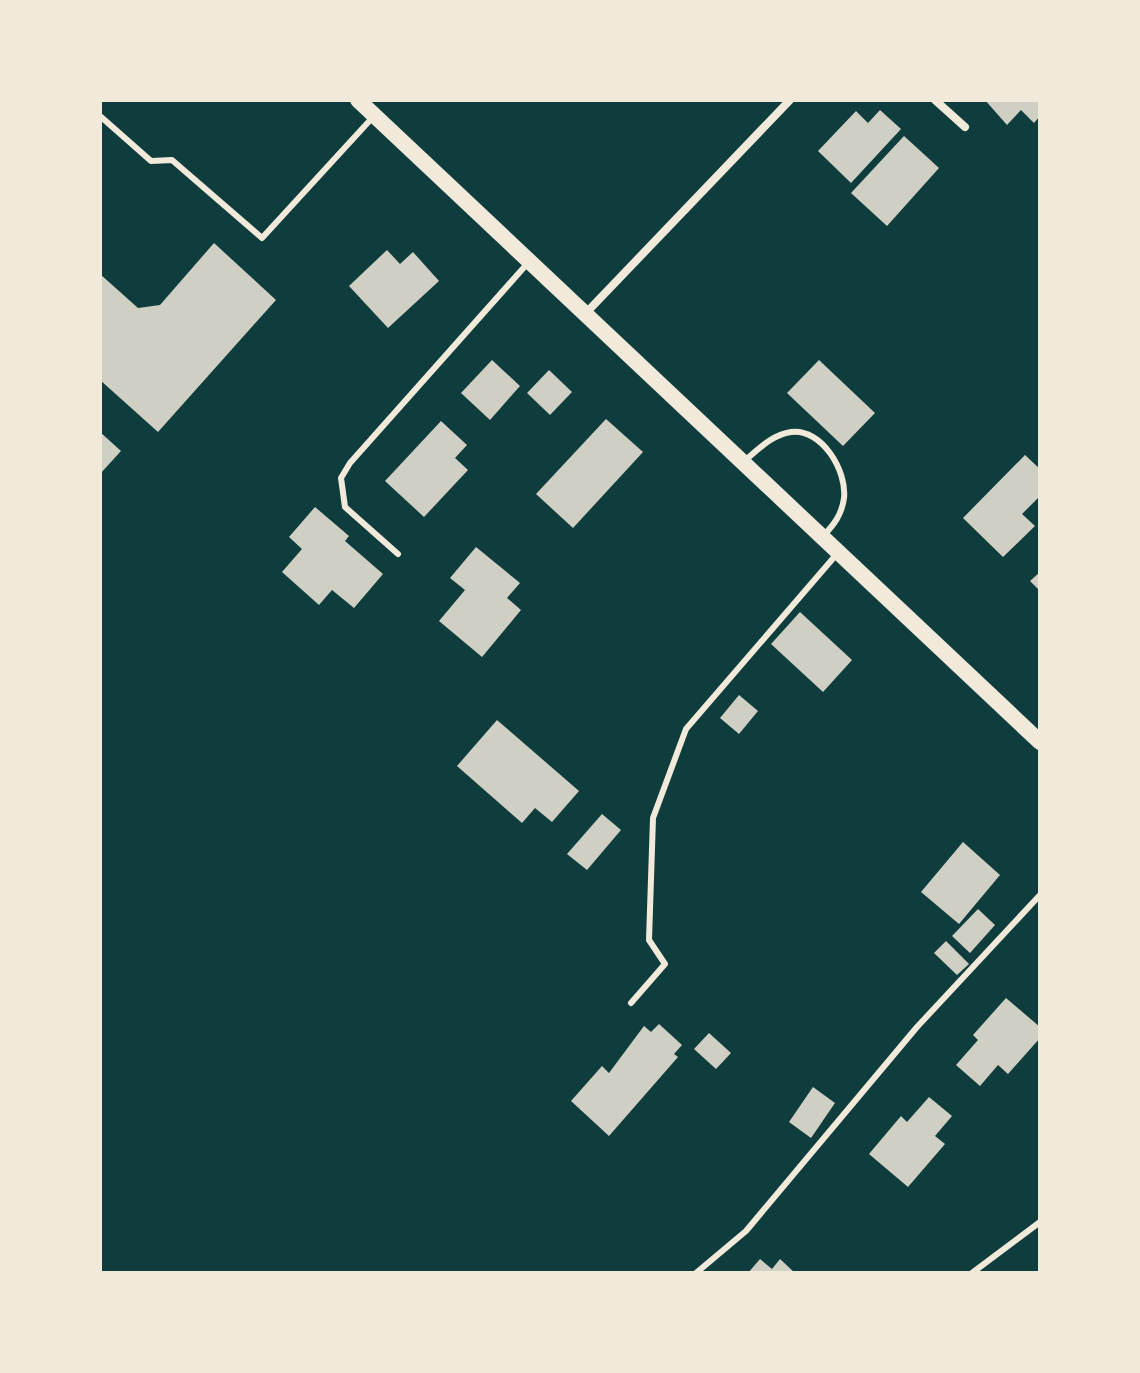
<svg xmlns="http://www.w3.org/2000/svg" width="1140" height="1373" viewBox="0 0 1140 1373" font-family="Inter,sans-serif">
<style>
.building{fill:#cfcfc3}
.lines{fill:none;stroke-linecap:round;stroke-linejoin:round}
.service{stroke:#f1e9da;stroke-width:6}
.minor{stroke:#f1e9da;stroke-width:8}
.secondary{stroke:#f1e9da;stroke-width:16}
</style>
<rect width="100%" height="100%" fill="#0f3d3e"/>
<g class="building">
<path d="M985,100h55v16l-6,7 -13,-13 -14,15z"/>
<path d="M880,110l21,19 -50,54 -33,-32 38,-40 12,12z"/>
<path d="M904,136l35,32 -52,58 -36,-33z"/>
<path d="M214,243l62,57 -118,132 -58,-52v-106l38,34 22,-3z"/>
<path d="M387,250l13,14 13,-12 26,29 -51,47 -39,-42z"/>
<path d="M492,360l28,26 -30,34 -29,-27z"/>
<path d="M819,360l56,53 -32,33 -56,-53z"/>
<path d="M549,370l23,22 -22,23 -23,-22z"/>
<path d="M606,419l37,33 -70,76 -37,-34z"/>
<path d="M441,421l26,24 -12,13 13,12 -44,47 -39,-36z"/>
<path d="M100,432l21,19 -21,23z"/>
<path d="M1025,455l15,14v27l-18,18 13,12 -32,31 -40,-39z"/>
<path d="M315,507l34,29 -4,5 38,33 -29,34 -22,-18 -13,15 -37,-33 20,-23 -13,-12z"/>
<path d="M476,547l44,36 -13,15 14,12 -39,47 -43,-36 26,-31 -15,-12z"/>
<path d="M1040,572v19l-10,-10z"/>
<path d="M800,612l52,48 -29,32 -52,-48z"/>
<path d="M739,695l19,16 -19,23 -19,-16z"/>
<path d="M497,720l82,71 -27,31 -17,-14 -13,15 -65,-57z"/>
<path d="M602,814l19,16 -34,40 -20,-16z"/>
<path d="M963,842l37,33 -41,49 -38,-32z"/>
<path d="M978,909l17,16 -25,28 -18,-17z"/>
<path d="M946,941l23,23 -12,11 -23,-22z"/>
<path d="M1006,998l34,29v11l-32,36 -10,-9 -18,21 -24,-21 22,-25 -5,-5z"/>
<path d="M659,1024l23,21 -8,9 4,3 -69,79 -38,-35 31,-35 7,7 35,-47 7,6z"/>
<path d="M709,1033l22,20 -15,16 -22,-20z"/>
<path d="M813,1087l22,16 -24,35 -22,-16z"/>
<path d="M929,1097l23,19 -17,20 10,8 -37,43 -39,-33 32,-38 6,6z"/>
<path d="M760,1259l12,10 8,-10 15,14h-47z"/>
</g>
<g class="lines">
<g class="service">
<path d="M100,116l51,45 21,-1 90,78 111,-121"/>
<path d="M743,462c15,-12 28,-27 48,-30 31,-4 56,39 53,66 -2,16 -10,27 -21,38"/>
<path d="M398,554l-53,-47 -4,-29 9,-15 177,-199"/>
<path d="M631,1003l34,-39 -16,-24 4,-122 33,-89 150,-174"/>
<path d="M696,1273l50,-42 171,-204 123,-132"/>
<path d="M972,1273l68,-51"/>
</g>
<g class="minor">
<path d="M935,100l30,27"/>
<path d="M586,313l204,-213"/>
</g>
<path class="secondary" d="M358,100l682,642"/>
</g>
<rect width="1140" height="1373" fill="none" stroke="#f1e9da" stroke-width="204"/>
</svg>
